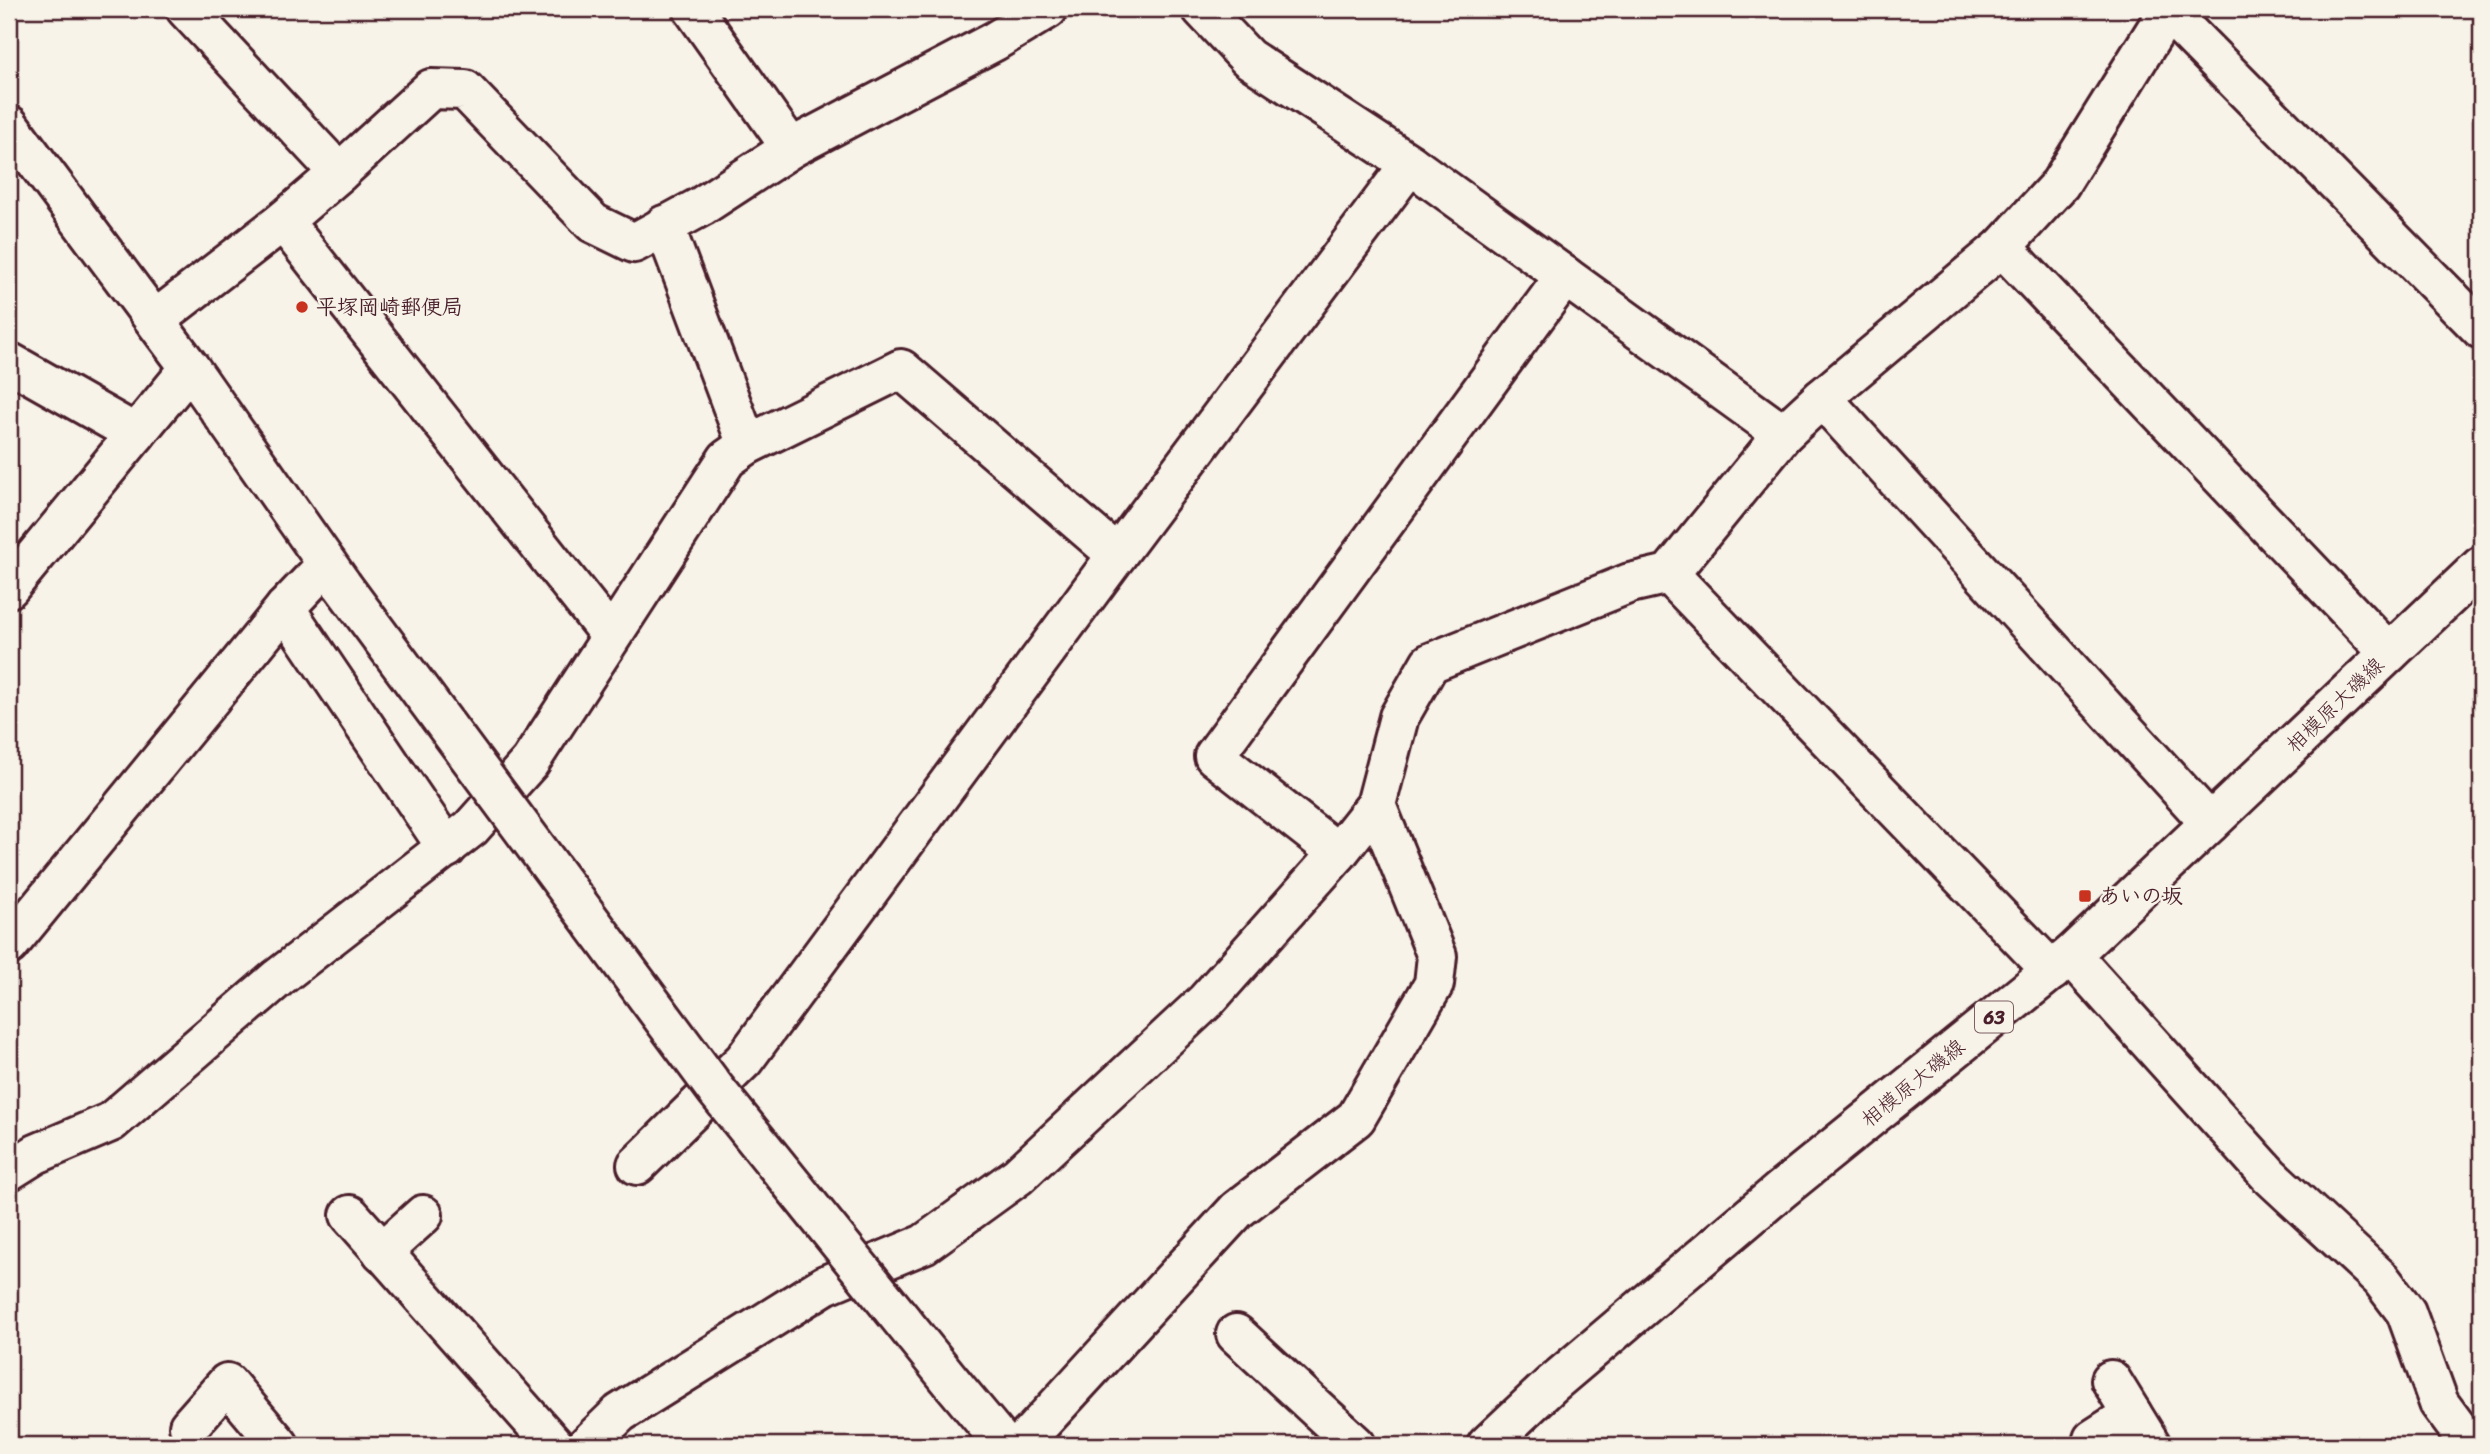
<svg xmlns="http://www.w3.org/2000/svg" width="2490" height="1454" viewBox="0 0 2490 1454" font-family="Sriracha,'Klee One',sans-serif">
<style>
.lines{fill:none;stroke-linecap:round;stroke-linejoin:round}
.minor-casing{stroke:#4a1f2b;stroke-width:44}
.major-casing{stroke:#4a1f2b;stroke-width:44}
.minor{stroke:#f7f3e8;stroke-width:38}
.major{stroke:#f7f3e8;stroke-width:38}
.minor-bridge-casing{stroke:#4a1f2b;stroke-width:44;stroke-linecap:butt}
.minor-bridge{stroke:#f7f3e8;stroke-width:38}
.poi-dot{fill:#c8321e;stroke:#f7f3e8;stroke-width:2.5}
.labels{text-anchor:middle;stroke-width:5;stroke-linejoin:round;paint-order:stroke}
.shield{fill:#f7f3e8;stroke:#7e5f64;stroke-width:2}
.shield-label{font-size:19px;font-weight:bold;fill:#4a1f2b}
.poi-label{font-size:21px;font-weight:bold;fill:#4a1f2b;stroke:#f7f3e8;text-anchor:start}
.street-label{font-size:21px;fill:#4a1f2b;stroke:#f7f3e8}
</style>
<rect width="100%" height="100%" fill="#f7f3e8"/>
<filter id="ink" filterUnits="userSpaceOnUse"><feTurbulence type="fractalNoise" baseFrequency=".0143" numOctaves="2"/><feDisplacementMap in="SourceGraphic" scale="14" xChannelSelector="R" yChannelSelector="G"/><feConvolveMatrix kernelMatrix="1 2 1 2 8 2 1 2 1" color-interpolation-filters="sRGB"/></filter>
<g filter="url(#ink)">
<g class="lines">
<g class="minor-casing">
<g id="minor">
<path d="M186,9l153,164"/>
<path d="M693,9l98,139"/>
<path d="M1202,9l46,49 162,106 373,270"/>
<path d="M2167,11l314,318"/>
<path d="M9,125l181,243 152,217"/>
<path d="M283,221l327,414"/>
<path d="M664,225l83,220"/>
<path d="M2002,247l387,406"/>
<path d="M155,320l128,-99 56,-48 92,-84 34,1 128,133 41,20 68,-37 89,-58 204,-107 53,-32"/>
<path d="M9,362l127,72"/>
<path d="M1822,398l388,425"/>
<path d="M1669,574l383,397"/>
<path d="M9,588l181,-220"/>
<path d="M285,608l162,240"/>
<path d="M1338,853l-124,-97 351,-480"/>
<path d="M9,945l276,-337 42,-44"/>
<path d="M2071,955l198,220 112,104 25,33 33,91 31,42"/>
<path d="M637,1165l107,-105 373,-505 293,-391"/>
<path d="M9,1171l27,-17 75,-32 167,-144 193,-150 59,-66 197,-303 20,-14 154,-76 216,186"/>
<path d="M350,1215l204,230"/>
<path d="M382,1252l41,-37"/>
<path d="M1236,1334l120,111"/>
<path d="M2111,1380l40,65"/>
<path d="M954,1385l50,60"/>
<path d="M189,1426l38,-43 52,62"/>
<path d="M2093,1439l39,-25"/>
<path d="M587,1445l33,-32 205,-128 99,-41 94,-68 188,-175 132,-148 38,-48 23,-88 31,-54 200,-80 39,-9 114,-140 39,-36 180,-151 58,-63 109,-175"/>
<path d="M1021,1445l216,-235 119,-92 78,-134 3,-28 -61,-151"/>
</g>
</g>
<g class="major-casing">
<path id="major" d="M1487,1445l65,-61 229,-194 290,-235 410,-389"/>
</g>
<use href="#minor" class="minor"/>
<use href="#major" class="major"/>
<g class="minor-bridge-casing">
<path id="minor-bridge" d="M342,585l374,505 238,295"/>
</g>
<use href="#minor-bridge" class="minor-bridge"/>
</g>
</g>
<g class="poi-dot">
<circle cx="302" cy="307" r="7"/>
<rect x="2078" y="889" width="14" height="14" rx="3.5"/>
</g>
<g class="labels">
<rect class="shield" x="1975" y="1001.5" width="38" height="31" rx="5"/>
<g class="shield-label">
<text x="1994" y="1024">63</text>
</g>
<g class="poi-label">
<text x="316" y="314">平塚岡崎郵便局</text>
<text x="2099" y="903">あいの坂</text>
</g>
<g class="street-label">
<text transform="translate(2335 705) rotate(-44)" y="7">相模原大磯線</text>
<text transform="translate(1913 1083) rotate(-39)" y="7">相模原大磯線</text>
</g>
</g>
<rect width="2490" height="1454" fill="none" stroke="#f7f3e8" stroke-width="35"/>
<rect x="18" y="18" width="2455" height="1419" fill="none" stroke="#4a1f2b" stroke-width="2.5" filter="url(#ink)"/>
</svg>
